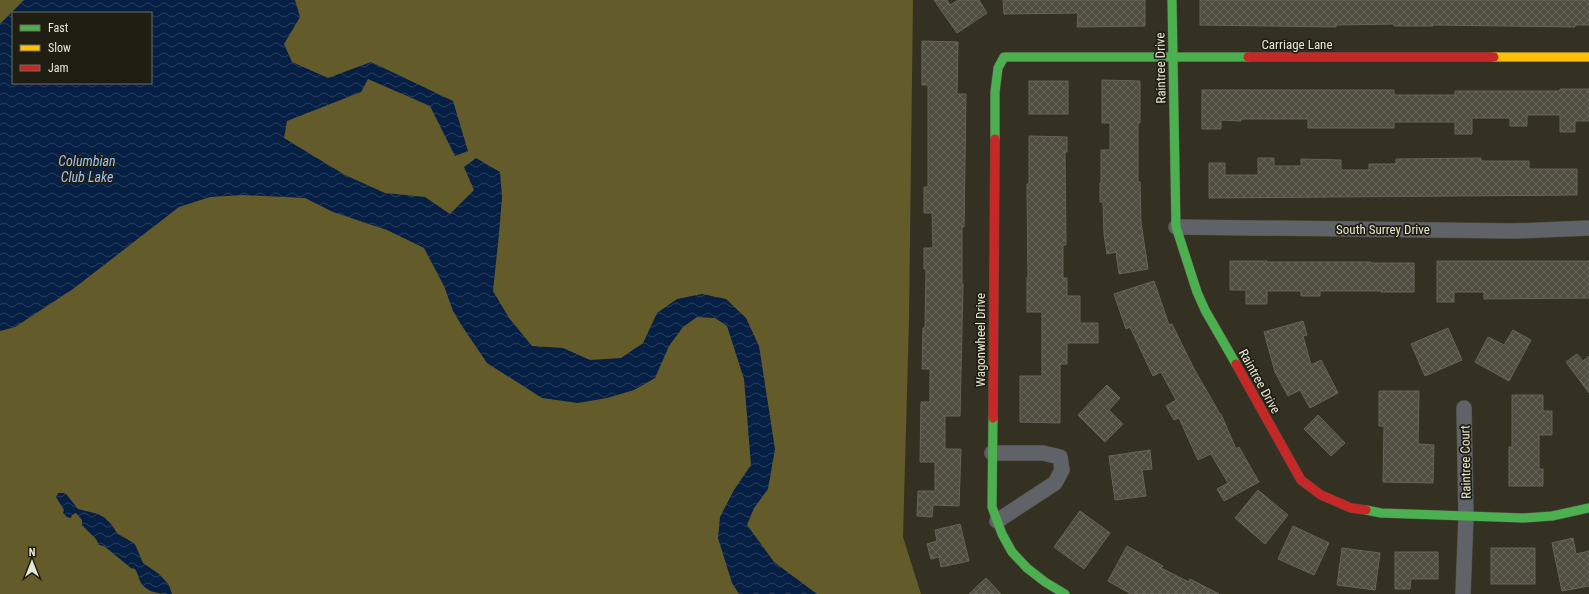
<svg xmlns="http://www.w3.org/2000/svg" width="1589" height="594" viewBox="0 0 1589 594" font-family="'Roboto Condensed',sans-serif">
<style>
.green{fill:#635b29;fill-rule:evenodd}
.water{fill:url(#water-waves);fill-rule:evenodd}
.building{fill:url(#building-cross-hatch);stroke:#666458}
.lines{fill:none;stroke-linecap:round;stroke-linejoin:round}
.street-casing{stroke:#4f4d41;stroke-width:16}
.fast-casing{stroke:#4f4d41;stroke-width:10}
.slow-casing{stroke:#4f4d41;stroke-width:10}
.jam-casing{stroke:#4f4d41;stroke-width:10}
.street{stroke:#5f6367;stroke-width:15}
.fast{stroke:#4caf50;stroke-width:9}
.slow{stroke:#ffc107;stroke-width:9}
.jam{stroke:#c62828;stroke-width:9}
.labels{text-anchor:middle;stroke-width:3.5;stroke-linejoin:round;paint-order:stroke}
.street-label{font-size:13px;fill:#e7e5d5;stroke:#1f1e12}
.water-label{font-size:14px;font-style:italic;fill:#9bc2fc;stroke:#1f1e12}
</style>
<defs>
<pattern id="water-waves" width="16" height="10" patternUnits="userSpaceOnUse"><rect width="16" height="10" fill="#061f44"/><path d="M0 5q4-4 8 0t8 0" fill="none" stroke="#2a3f5e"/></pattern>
<pattern id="building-cross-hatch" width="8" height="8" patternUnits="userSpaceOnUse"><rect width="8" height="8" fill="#4f4c40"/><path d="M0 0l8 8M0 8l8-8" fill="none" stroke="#68665b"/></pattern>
</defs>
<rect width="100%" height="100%" fill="#343123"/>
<path class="green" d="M0,0h913l-4,319 -6,218 18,57h-921zM13,13h138v70h-138z"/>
<g class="water">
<path d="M24,0h271l5,17 -16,27 8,18 36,16 43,-16 82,39 15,50 -13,5 -25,-50 -62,-27 -7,13 -74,29 -3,17 61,37 40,18 40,4 25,17 24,-24 -10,-23 12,-9 24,14 2,25 -3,37 -6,57 16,27 23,28 31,2 27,12 31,-2 22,-15 14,-30 20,-14 25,-5 24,5 20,19 13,28 16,103 -7,40 -14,19 -7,17 27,37 43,32h-78l-7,-11 -14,-45 2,-21 14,-27 17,-25 -7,-86 -17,-53 -12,-8 -18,-1 -14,10 -14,19 -14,32 -21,12 -27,8 -29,5 -36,-5 -55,-35 -25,-37 -9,-15 -9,-25 -20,-38 -37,-18 -54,-18 -28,-14 -62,-3 -33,2 -31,10 -106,82 -58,38 -15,4v-307zM13,13h138v70h-138z"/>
<path d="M58,493h6l3,2 11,14 20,5 7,4 6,6 6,9 18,11 8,19 16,11 10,11 3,9c-12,0 -26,-1 -32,-13 -2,-4 -2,-8 -5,-12l-4,-1 -27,-22 -5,-1 -3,-6 -14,-14v-5l-6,-7 -4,2 -1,3 -4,-1 -4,-4 1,-3 -8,-13z"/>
</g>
<g class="building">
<path d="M934,0h13l3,5 8,-5h21l8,13 -30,20z"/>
<path d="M1003,0h142v26l-68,1 1,-14 -74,1z"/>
<path d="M1200,0h389v25h-14v2l-142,-2v1h-39v-2l-58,1v2l-136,-2z"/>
<path d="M922,41l36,1 -1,52h9l-2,133h-2v57h1l-3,132h-15v33h16l-2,57 -26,-1 -1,12 -15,-1 1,-25h17v-29h-15l1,-60h9v-33h-8l1,-41h2l1,-59h-2v-21h9l-1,-35h-8v-26h4v-102h-6z"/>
<path d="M1102,80l38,1v42h-2v59h2l1,40 7,47 -29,5 -3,-22 -9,2 -3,-20 -1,-32h-3v-19h1v-33h9v-27h-8z"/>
<rect x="1029" y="81" width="39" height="33"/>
<path d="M1560,89h29v32h-14v11h-15v-17h-33v11h-17v-8h-38v16h-17v-12h-61v6h-86v-9h-67v2l-20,-1v9h-19v-39h192v5h61v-4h105z"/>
<path d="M1029,136l38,1v15h-2l1,93h-3v33h4v18h13v27h18v20h-31v21h-7v59l-40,-1v-46h22v-64h-15v-34h1l-1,-94h2z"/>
<path d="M1258,158h16v8h27v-7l40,1v10h28v-6h27v-5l85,-1v3h48v8h48v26l-368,3v-35h16v12h33z"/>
<path d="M1230,261h37v1h104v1h43v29h-33v-1h-61v5h-19v-5h-34v13h-21v-14h-16z"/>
<path d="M1437,261h152v37l-105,1v-7h-30v10h-17z"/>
<path d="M1154,281l15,44 3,-1 21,43 27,47h1l15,35 3,-2 20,35 -35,19 -7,-12 11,-6 -17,-29 -13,6 -19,-42 -5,2 -8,-14 10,-6 -15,-28 -8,4 -23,-49 -4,2 -12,-35z"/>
<path d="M1303,321l4,14 -4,1 8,29 10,-5 17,33 -28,15 -10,-18 -12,6 -13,-24 -11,-40z"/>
<path d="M1448,328l14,32 -37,16 -14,-32z"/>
<path d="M1513,330l18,10 -22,41 -34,-19 13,-25 16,8z"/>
<path d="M1577,354l6,7 6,-5v37l-23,-31z"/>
<path d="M1107,385l13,13 -11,12 14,14 -18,18 -27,-27z"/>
<path d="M1379,391h40l-1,53 16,1 -1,38 -50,-1 1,-56h-5z"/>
<path d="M1512,395h31v16h9v24h-13v34h4v17h-34v-39h3z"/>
<path d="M1318,415l27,28 -14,13 -27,-27z"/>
<path d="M1150,450l2,19 -10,1 4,26 -31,4 -6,-44z"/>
<path d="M1258,490l30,25 -23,29 -30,-26z"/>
<path d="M1080,511l30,22 -26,36 -30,-22z"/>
<path d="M960,524l9,37 -28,6 -2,-10 -8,2 -4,-15 10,-3 -2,-11z"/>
<path d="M1293,526l36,17 -15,32 -36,-16z"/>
<path d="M1573,538l3,16 13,-3v35l-27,5 -10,-48z"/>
<path d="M1127,546l36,20 -2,2 28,14 1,-3 29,15h-88l-23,-13z"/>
<path d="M1342,548l38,5 -5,37 -38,-5z"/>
<rect x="1491" y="548" width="44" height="36"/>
<path d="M1395,552h43v27h-27l-1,10h-15z"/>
<path d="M986,578l15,16h-32z"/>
</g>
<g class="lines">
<g class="street-casing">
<g id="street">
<path d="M1176,227l340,4 73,-3"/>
<path d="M992,453h51l17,4 2,13 -7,13 -58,38"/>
<path d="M1463,594l3,-78 -2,-108"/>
</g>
</g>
<g class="fast-casing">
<g id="fast">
<path d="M1172,0l4,227 21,65 8,18 31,54"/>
<path d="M995,139v-47l3,-24 6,-11h244"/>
<path d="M993,418l-1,89 10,27 10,18 15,16 18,14 20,12"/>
<path d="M1366,510l15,3 142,5 29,-2 37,-8"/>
</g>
</g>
<g class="slow-casing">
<path id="slow" d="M1494,57h95"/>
</g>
<g class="jam-casing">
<g id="jam">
<path d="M1248,57h246"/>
<path d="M1236,364l65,116 20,15 30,13 15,2"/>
<path d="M993,418l2,-279"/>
</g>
</g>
<use href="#street" class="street"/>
<use href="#fast" class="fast"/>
<use href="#slow" class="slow"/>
<use href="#jam" class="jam"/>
</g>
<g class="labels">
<g class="street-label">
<text x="1297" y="49">Carriage Lane</text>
<text transform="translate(1160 68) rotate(-91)" y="5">Raintree Drive</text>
<text x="1383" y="234">South Surrey Drive</text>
<text transform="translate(980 340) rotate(-90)" y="5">Wagonwheel Drive</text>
<text transform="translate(1260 381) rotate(61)" y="5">Raintree Drive</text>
<text transform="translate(1465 462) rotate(-91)" y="5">Raintree Court</text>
</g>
<g class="water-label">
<text x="87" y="166">Columbian<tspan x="87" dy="16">Club Lake</tspan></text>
</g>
</g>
<rect x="12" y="12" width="140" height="72" fill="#1f1e12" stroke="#6f6e60"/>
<rect x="20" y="25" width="20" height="6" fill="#4caf50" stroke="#6f6e60"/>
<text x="48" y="32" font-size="12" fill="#e7e5d5">Fast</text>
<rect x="20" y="45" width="20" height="6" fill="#ffc107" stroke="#6f6e60"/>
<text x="48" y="52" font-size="12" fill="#e7e5d5">Slow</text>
<rect x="20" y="65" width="20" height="6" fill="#c62828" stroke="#6f6e60"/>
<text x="48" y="72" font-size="12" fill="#e7e5d5">Jam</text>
<g transform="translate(32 562)" stroke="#1f1e12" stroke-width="3" paint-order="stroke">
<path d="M0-3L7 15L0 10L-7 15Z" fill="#e7e5d5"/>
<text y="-6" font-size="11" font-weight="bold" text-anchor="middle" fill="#e7e5d5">N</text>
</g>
</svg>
